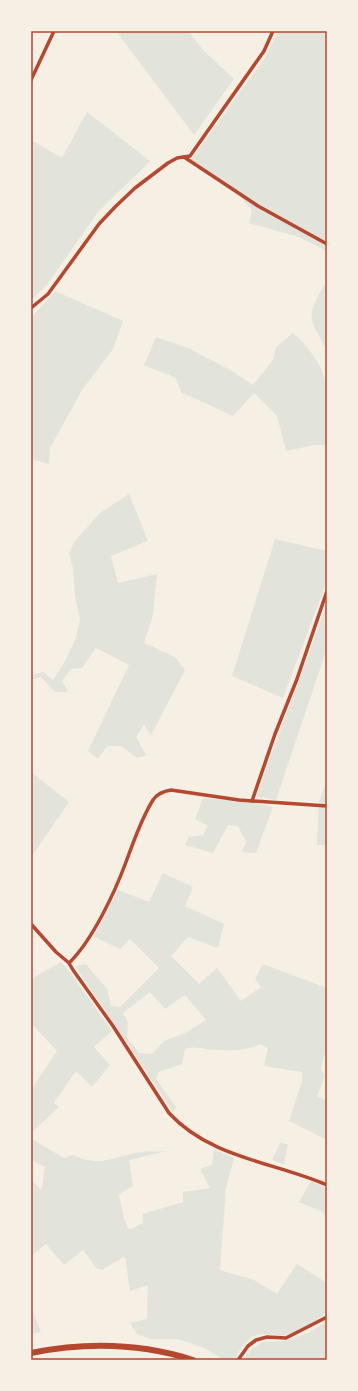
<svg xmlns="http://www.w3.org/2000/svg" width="358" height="1391" viewBox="0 0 358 1391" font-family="Inter,sans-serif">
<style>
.green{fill:#e2e4dc;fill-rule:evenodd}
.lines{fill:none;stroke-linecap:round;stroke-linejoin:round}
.minor{stroke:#b5482f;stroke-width:3.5}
.primary{stroke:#b5482f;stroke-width:6}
.neatline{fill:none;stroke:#b5482f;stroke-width:1.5}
</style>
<rect width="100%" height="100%" fill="#f6efe4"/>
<g class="green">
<path d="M116,31h72l16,20 30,28 -40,56z"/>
<path d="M278,31h49v220l-28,-14 -50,-14 3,-13 -18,-20 -44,-29 75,-103z"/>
<path d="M87,112l63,49 -52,51 -52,74 -15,14v-160l31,18z"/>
<path d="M325,284l2,3v64c-18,-35 -22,-32 -2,-67z"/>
<path d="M55,291l68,30 -10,28 -31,41 -32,58 -1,16 -18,-5v-141z"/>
<path d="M293,333c15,13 28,30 33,50 4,13 1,47 1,62h-13l-28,6 -9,-35 -23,-23 -21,23 -52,-24 -5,-14 -32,-13 12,-28 32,11 44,23 21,14 20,-25 3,-13z"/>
<path d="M129,494l19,47 -37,15 7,27 39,-9 -4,41 -9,28 31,14 10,13 -34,65 -7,-10 -8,12 10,18 -9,3 -16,-12h-14l-9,13 -10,-8 41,-86 -33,-17 -14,20 -11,1 -9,12 6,11h-13l-14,-15 -10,3v-5l12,-3 10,8 12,-19 11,-23 4,-19 -5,-23 -2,-28 -4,-14 5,-12 26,-29z"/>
<path d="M275,539l52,12v30l-44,117 -51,-22z"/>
<path d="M327,604v44l-51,152 -20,-4z"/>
<path d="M31,772l38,30 -37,54 -1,-1z"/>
<path d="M327,780v65h-10l2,-44z"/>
<path d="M203,798l43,3 27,6 -17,46 -14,-1 4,-10 -8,-16 -10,-1 -15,28 -28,-8 4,-8 14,-2 5,-9 -13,-7z"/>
<path d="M163,873l30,14 -8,19 39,18 -6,24 -30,-11 -17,19 28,28 18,-16 24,33 20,-14 -6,-8 8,-15 64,24v58l-6,23 4,7 -8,20 10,5v39l-38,-19 13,-40v-9l-38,-6 4,-18 -8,-4c-13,6 -29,7 -44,6 -11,0 -20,-5 -31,-1l-3,15 -23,8 -3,7 20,28 -3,5 -98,-146 11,-2 21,25 4,17 9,1 39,-39 -29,-29 -10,10 -27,-13 25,-46 31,12zM150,992l15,17 20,-14 21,25 -19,12 -23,9 -12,13 -13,-1 -12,-16 1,-15 -5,-9z"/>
<path d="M61,962l8,9 43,60 -18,16 16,18 -18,22 -16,-16 -22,32 5,4 -28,26v-43l26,-39 -26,-28v-44z"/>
<path d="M31,1136l4,5 29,17 9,-3c30,14 41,0 69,-3 9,-1 17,0 25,-1l-38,9 4,26 -14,8 5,24 5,12 14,-7v-9l40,-12v-10l27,-4 -10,-19 12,-4 2,-16 20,9 -8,30 -6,82 34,10 23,14 20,-30 30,19v29c-10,8 -29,21 -42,23 -7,1 -15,-1 -22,-1 -14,0 -23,15 -29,26h-10l-20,-12 -26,-9h-28l-13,-5 -7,-11 17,-4 1,-34 -18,6 -5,-35 -23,14 -5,-1 -14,-19 -19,15 -18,-21 -15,12v-73l2,-2 8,9c3,-8 2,-15 4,-23l-14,-7z"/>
<path d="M280,1143l8,1 -4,20 -12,-4z"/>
<path d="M311,1181l16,7v32l-4,-8 -24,-10z"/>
<path d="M31,1306l10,26 -10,2z"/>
<path d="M327,1321v39h-84l8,-10 12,-8 21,-1 24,-8z"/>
</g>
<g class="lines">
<g class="minor">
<path d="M31,80l23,-49"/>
<path d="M184,157l74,49 69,38"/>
<path d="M31,308l17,-14 51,-70 16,-17 20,-19 33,-25 9,-5 13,-2 74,-105 9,-20"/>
<path d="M252,801l23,-67 22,-55 30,-88"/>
<path d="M31,924l25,28 13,11 4,7 40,56 56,87c41,45 105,49 158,72"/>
<path d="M69,963c23,-22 46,-71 57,-101 8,-21 15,-43 27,-62 4,-6 11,-9 18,-10l68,10 88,6"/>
<path d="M238,1360l10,-14 8,-6 11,-3 19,1 41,-21"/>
</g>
<path class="primary" d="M31,1353c55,-11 109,-10 162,7"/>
</g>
<rect width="358" height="1391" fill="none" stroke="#f6efe4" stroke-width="64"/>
<rect x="32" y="32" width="294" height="1327" class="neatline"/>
</svg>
